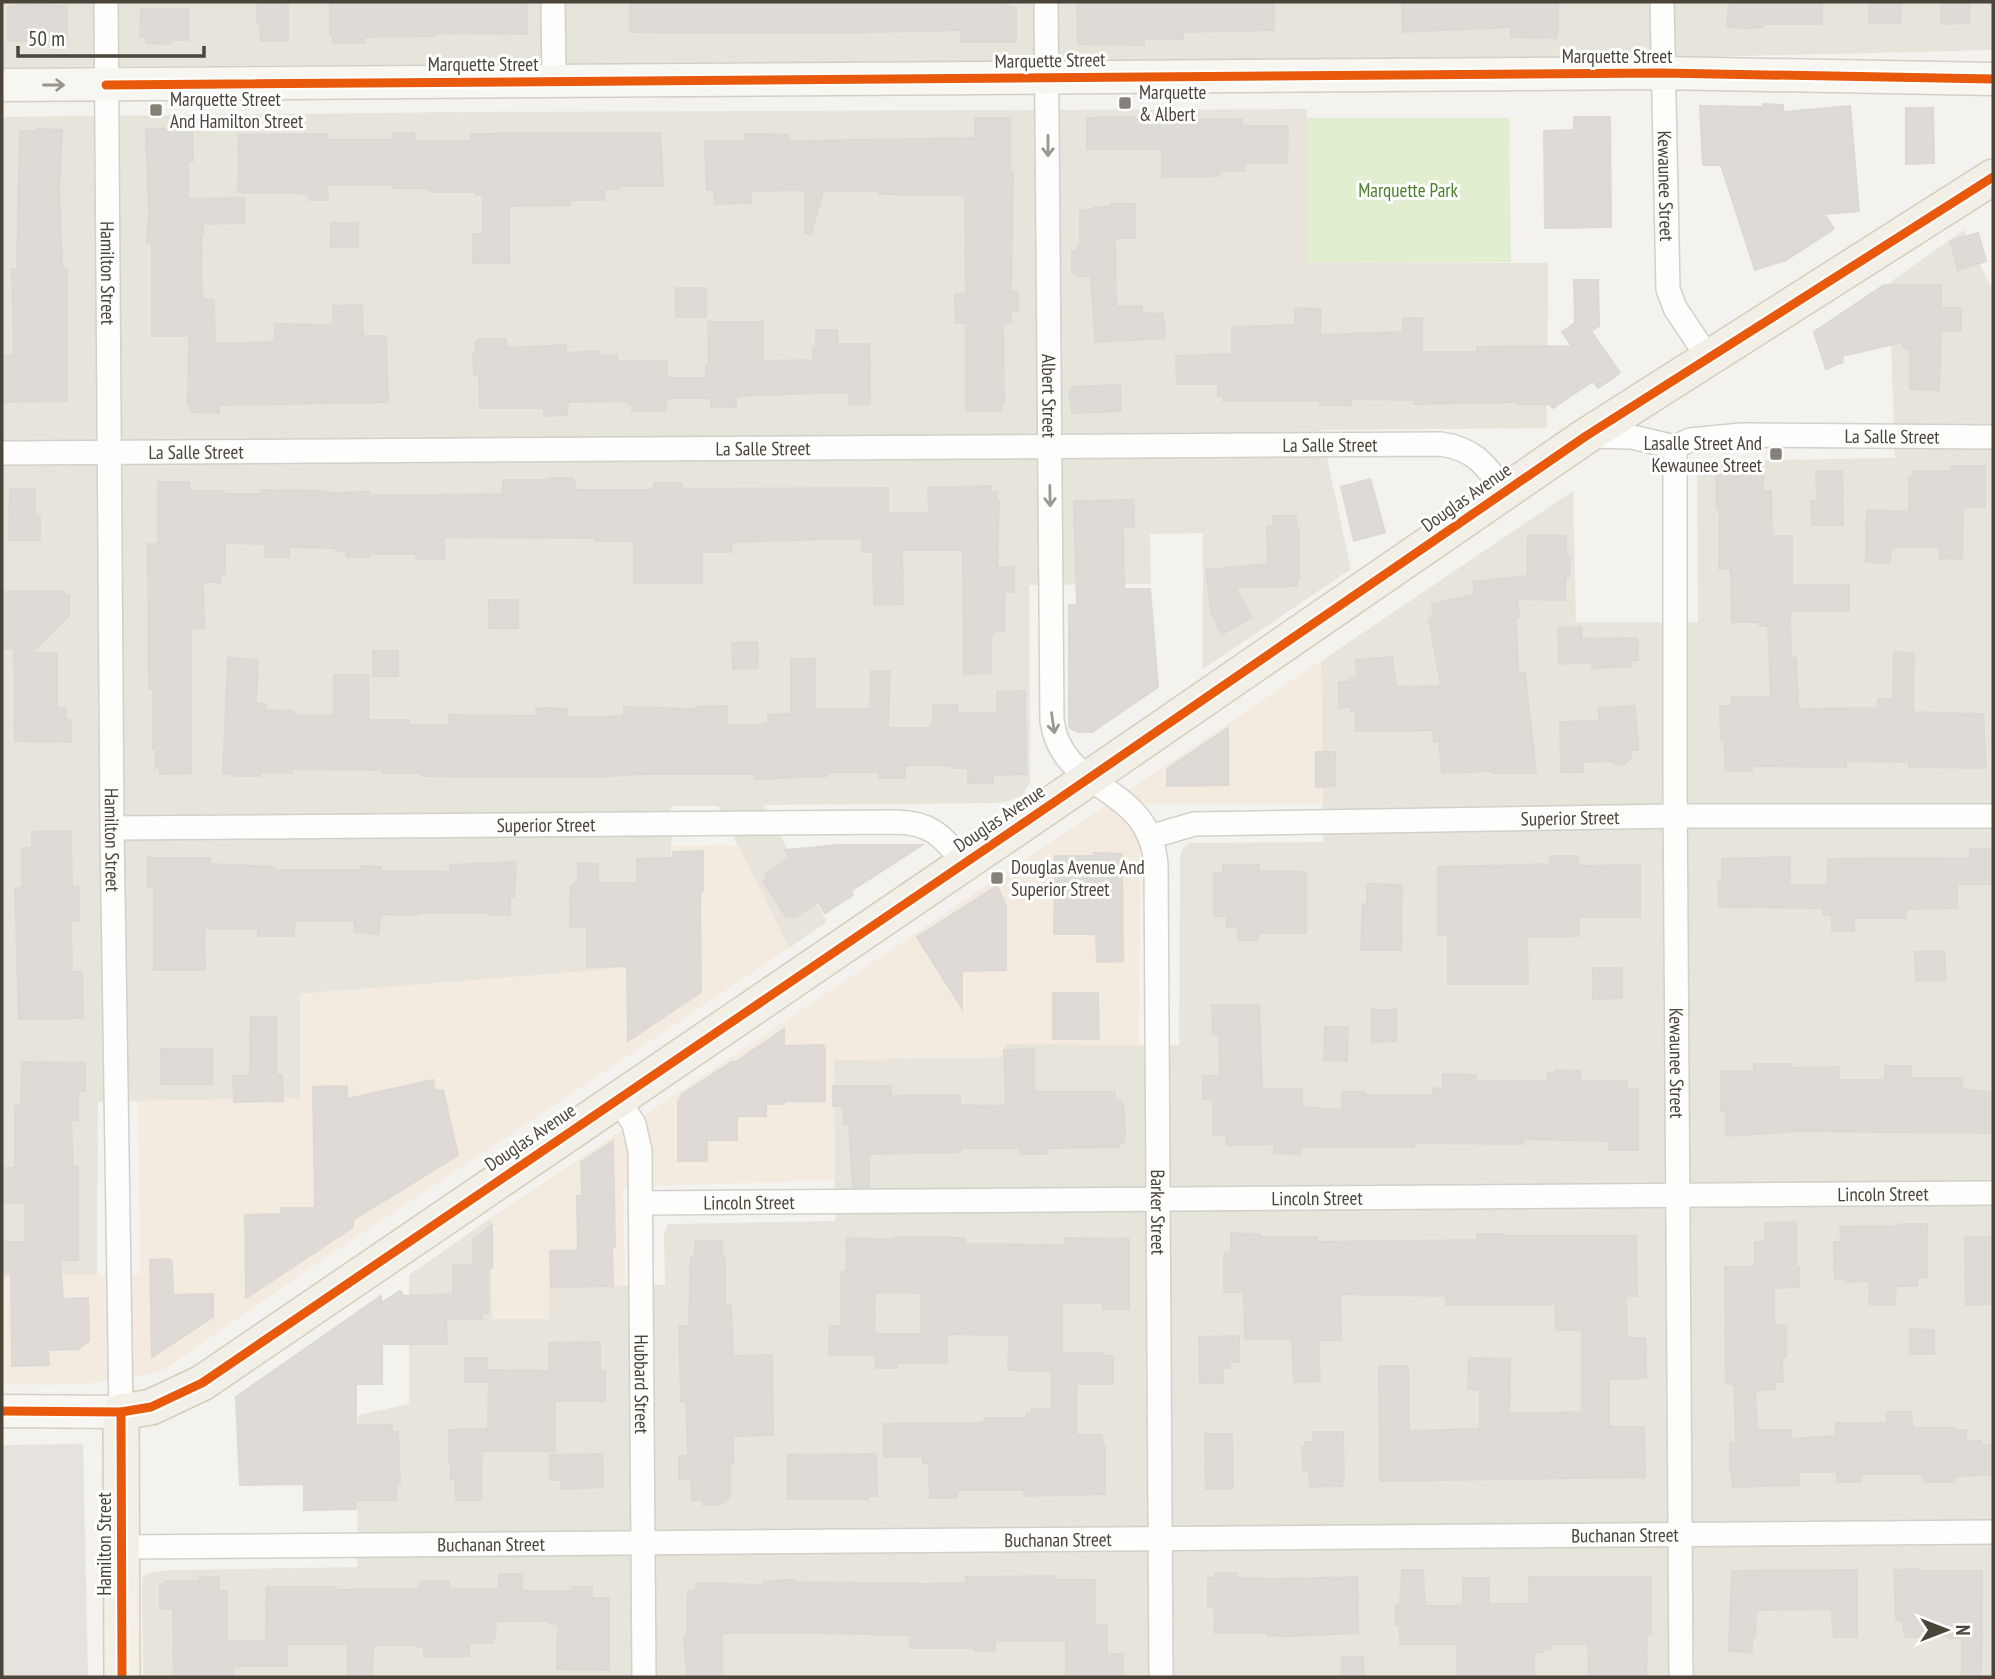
<svg xmlns="http://www.w3.org/2000/svg" width="1995" height="1679" viewBox="0 0 1995 1679" font-family="'PT Sans Narrow',sans-serif">
<style>
.residential{fill:#e7e4dc}
.commercial{fill:#f3ebdf}
.green{fill:#e1eecf}
.parking{fill:#e6e3df}
.building{fill:#dedbd6;stroke:#dcd9d4;stroke-width:2;fill-rule:evenodd}
.lines{fill:none;stroke-linecap:round;stroke-linejoin:round}
.street-casing{stroke:#d2d0cb;stroke-width:26}
.secondary-casing{stroke:#d3cfc5;stroke-width:35}
.primary-casing{stroke:#d6cebb;stroke-width:38}
.street{stroke:#fdfdfc;stroke-width:23}
.secondary{stroke:#f7f6f1;stroke-width:32}
.primary{stroke:#f2efe6;stroke-width:35}
.cycleway-casing{stroke:#fff;stroke-width:13}
.cycleway{stroke:#e8590c;stroke-width:9}
.oneway{stroke:#98948c}
.oneway2{stroke:#9b9791}
.poi-dot{fill:#868178;stroke:#fff;stroke-width:2.5}
.labels{text-anchor:middle;stroke-width:6;stroke-linejoin:round;paint-order:stroke}
.street-label{font-size:19px;fill:#4b4439;stroke:#fff}
.poi-label{font-size:19px;fill:#4b4439;stroke:#fff;text-anchor:start}
.park-label{font-size:19px;fill:#4a7f2a;stroke:#fff}
</style>
<rect width="100%" height="100%" fill="#f4f2ee"/>
<g class="residential">
<path d="M2,2h1991v48l-291,7 -1700,10z"/>
<path d="M1307,109v153l241,1 -1,165 -226,2 30,139 -148,100v-136l-53,1 1,50 -122,1 1,197 -7,13 -17,7 -10,1 -232,2 63,117 -38,26 -71,-142h-47l1,117 -59,46 -313,25v104l-202,4 -1,173 -95,1v-1159l470,-5z"/>
<path d="M1964,230l26,56 3,1v1390h-1850l-1,-94 1,-7 5,-3 24,-3 185,-3 1,-152 51,-11v-129l82,-57 1,101h57v-33l116,-1 -1,-50 4,-11 167,-3 -1,-161 170,-3 1,-13 174,1 1,-190 4,-8 5,-4 134,-1 -2,-181 252,-170 3,131h122l-1,-152 2,-6 10,-3 186,-3 -6,-175z"/>
</g>
<g class="commercial">
<path d="M1321,661l2,143h-182l-2,241 -133,-1 -1,13 -171,3 1,120 -212,7 2,98 -76,1v33h-57l-1,-101z"/>
<path d="M738,845l51,103 -467,312 -157,109 -11,4 -69,11 -83,1v-109l138,-2 -2,-173 162,-3v-104l313,-25v-45l59,-2 -1,-76z"/>
</g>
<path class="green" d="M1307,118h202l2,144h-204z"/>
<path class="parking" d="M83,1444l5,233h-86v-232z"/>
<g class="building">
<path d="M257,2h31v39h-27l-1,-17h-3z"/>
<path d="M330,2h197v32l-91,-1v3l-72,1v6h-31v-8h-3z"/>
<path d="M630,2h378v5l8,1v34h-55v-12l-134,3 -197,-1z"/>
<path d="M1077,2h197v28l-91,2v7h-39v6l-66,-1z"/>
<path d="M1402,2h156v28l-2,8 -45,-1v-10l-108,5z"/>
<path d="M1729,2h93v22h-60v3l-13,1 -22,-1z"/>
<path d="M1869,2h32l-1,21h-31z"/>
<path d="M1941,2h29l-1,21 -28,1z"/>
<path d="M18,5l49,1v35h-59v-34z"/>
<path d="M141,9h47v31h-17l-1,4 -24,-1v-6h-6z"/>
<path d="M1763,104l20,1v7l67,-6 9,105 -35,3 10,15 -48,31 -31,10 -34,-105h-18l-3,-59 63,1z"/>
<path d="M1906,108h27l1,55 -28,1z"/>
<path d="M1135,117v3l107,-1v7h46l-1,37h-43v8h-25v5l-57,1v-28h-75v-31z"/>
<path d="M1574,117h36l1,110 -66,1 -1,-97 30,-1z"/>
<path d="M975,118h35v53h3l-2,121h7v19h-7v11l-8,1 1,79h-2v9h-36v-88h-10l-1,-29h11l-1,-99 -86,-1v-3h-56l-12,43 -6,-1v-43l-54,1v12l-36,1 -1,-14h-7l-2,-49h40v-7h20l23,1v6h13l174,-3z"/>
<path d="M38,129l24,1 -3,60 3,79h5v132l-65,1v-46h12l-2,-87h5l3,-138h18z"/>
<path d="M146,129h46l1,32h-5v38l56,-1v25l-41,1v12h-2l1,63 12,1 1,44 60,-2v-18l58,1v-19l29,-1 1,31h23l2,66 -169,3v8l-28,-1v-7h-3l1,-69h-37v-94l-5,1 2,-32z"/>
<path d="M393,133h21v8h57v-7l189,-1 3,53h-45v3h-14v11h-34v5l-61,1v57h-36v-29h10v-40l-7,1v-3h-46v-4h-37v-4l-66,1 1,15h-19v-5l-14,-2 -57,-1 1,-57 88,-1v6h66z"/>
<path d="M1111,204h24v34h-20l1,69 26,-1v7l21,1 2,24 -70,4 -4,-66h-13v-3h-6v-22h5v-4h3v-36l14,-2v-2h17z"/>
<rect x="331" y="223" width="27" height="24"/>
<path d="M1978,233l8,28 -28,9 -8,-29z"/>
<path d="M1574,280h24l1,46 -8,5 29,42 -22,15 -5,-7 -40,27 -4,-4h-33v-2l-102,2v-4l-63,-1v6h-31v-4h-97v-5h-5v-12h-41l-1,-28 56,-2v-27l63,-2v-17l26,1 -1,26 83,-3v-14h19v34h55v-5l95,-1 -10,-14 13,-9z"/>
<path d="M1884,285h57v23h20v23h-20l-2,59 -29,-1v-41h-7v-6l-61,14 1,6 -17,7 -12,-37z"/>
<rect x="676" y="288" width="30" height="29"/>
<path d="M708,322h55v39l51,-1 -1,-12h3v-18h21v14h32l1,60 -21,1v-13l-113,4v11h-25v-9h-44l-2,13h-33v-7h-3v-3l-61,1 -1,13 -23,1v-8h-64l-1,-33h-5l-1,-21h3v-12l3,-3h27v9l60,-3v8l33,-2 1,5 17,-1v6h50v17h39v-14h3z"/>
<path d="M1116,385h4l1,26 -49,2 -3,-22h3v-4z"/>
<path d="M1763,462v29h8l1,45h20v49h57v26h-59l1,47h5l2,51 80,-1v-9h15l1,-47 20,1 -1,59 70,2 3,54 -77,-1v-5l-63,-1v6l-94,-1v5h-26l-2,-31h-3l-1,-34h12v-9h39l-3,-71h-8l-1,-4h-27l-1,-53h-12l1,-60h-3l-1,-46z"/>
<path d="M1951,466h34v41h-22l-1,52 -22,-1v-11h-48l-3,16 -23,-1 1,-52 42,2v-35h4v-6h38z"/>
<path d="M1842,471l1,54h-31l-1,-24h6l-1,-29z"/>
<path d="M551,478h22l3,12h78v-7h28v6l206,-1v25h41l-1,-25 63,-2v6h6v9h2l-2,66h17v25h-10v39l-10,-1v5h-3v38l-27,1 -1,-124h-61l1,54 -29,1 -1,-53h-11v-14l-130,4 -1,10h-29v31h-68v-42h-39v-3l-151,-1v22h-28v-5h-47v3h-22v-6h-11v-3l-47,-1v10h-24l1,-13 -41,-1v31h-5v8h-17l1,46 -13,1v144l-31,1v-6h-4v-19h-3v-60h-4l-1,-145h10v-62h31v9h35v3h37v-4l64,1v2l44,-1v4l134,-2v-14h48z"/>
<path d="M1370,479l15,53 -31,9 -13,-54z"/>
<path d="M10,489h25v27h5v24h-31z"/>
<path d="M1133,500l1,27h-11l1,62h26l8,98 -66,45h-14l-9,-5v-122h8l-3,-104z"/>
<path d="M1273,516h23v12h3v52h-2v6l-62,1 17,30 -30,17 -11,-22 -5,-42 62,-6 -1,-38h6z"/>
<path d="M1528,535l38,1v21h4l-1,20h-4v23l-48,-1 2,18h-3l2,56h7l11,100h-43v-2l-51,2 -3,-32 -5,1 -1,-12 -77,1v-20h-5v-4l-12,1v-26h12l-1,-4h7l-1,-18 36,-3 4,30 45,-1 -12,-67 4,-1 -1,-14 43,-9 -2,-13 54,-6z"/>
<path d="M64,591v4h5v20l-38,38h26v55h9v12h5v22l-56,-1 -1,-93 -12,1v-57z"/>
<rect x="489" y="600" width="29" height="28"/>
<path d="M1581,627v12l56,-1 1,22h-7v6l-15,1 -24,1v-6l-33,2 -1,-36z"/>
<path d="M757,642l1,26 -25,1 -1,-26z"/>
<rect x="373" y="651" width="25" height="25"/>
<path d="M228,658l30,2 -2,43 9,1v6l28,1v4l41,1v-41h34l1,45h40v5h40v-10l87,1v-7l7,-1 24,1v9l57,-2v-9l72,2v-2l31,-1v20l41,-2v-9l23,-1v-55h24v50h55l1,-38h19l-2,57h42v-2h3v-21h24v8h40v-21l28,-1 1,83 -33,1v8h-25v-15h-16v-3h-47v13h-26v-6h-52v4l-72,3 -1,-5h-107l-59,3 -166,-1v-3h-39v-3l-91,-1v4l-32,-1v4h-25v-2l-12,-1z"/>
<path d="M1635,706l3,44h-7v8l-6,6 -8,1 -4,-4 -30,1v10h-22l-1,-50 39,-1v-13z"/>
<path d="M1228,728v57l-61,1v-17z"/>
<path d="M1316,752h19v34l-19,1z"/>
<path d="M71,831l1,56h7v34h-8l1,51h10l1,46 -64,1 -4,-131h7v-40h10v-16z"/>
<path d="M839,845h83l-71,46 2,4 -28,18 -7,-11 -24,16 -3,-4 -5,3 -23,-36 5,-3 -3,-4 25,-16 -5,-8z"/>
<path d="M1970,849h23v35h-36v24l-51,1v9h-52v13h-22v-16h-9v-7l-104,-1 -1,-25h4v-23l68,-2 -1,28h39v-26l142,-1z"/>
<path d="M703,851v39l-3,5 1,97 -73,49 -1,-75 -40,1v-40h-17l1,-41 7,-5v-18l20,1v19h39v-24l36,-1v-6z"/>
<path d="M1094,853l28,1 1,107 -26,1 -1,-28h-42l1,-78h39z"/>
<path d="M1550,856h28v10l62,-1v52h-61v19l-52,1 1,47h-80v-49h-10v-68l112,-3z"/>
<path d="M148,858h62v6l65,3v3h87v-4l19,1v4l69,1v-7l66,-3 -2,35h-4v18l-22,-1v-2l-71,1v2l-37,-1 -1,20 -24,-2v-11h-60l-1,15h-36v-7l-54,-1 1,42h-51v-84h-6z"/>
<path d="M1223,865h36v6l47,1v61h-48v7h-20v-13h-11v-11h-13v-43h9z"/>
<path d="M1367,884l35,1 -1,65h-40l2,-46h4z"/>
<path d="M997,886l9,20v64l-44,1v37l-45,-71z"/>
<path d="M1944,951l2,29 -30,1 -1,-29z"/>
<path d="M1593,968h29v30l-29,1z"/>
<path d="M1053,993h45l1,46h-46z"/>
<path d="M1212,1005h47l3,84h40v18l40,3v-18h23v3h68v-7l10,1v-15l33,1v6h72v-8h7v-3l25,1v10h47v8h11v61h-29l-1,-9 -85,-2v5l-109,-1v4h-114v7l-26,-1v-9l-47,1 -1,-10h-13v-36h-10v-23h17l-1,-42h-6z"/>
<path d="M1372,1010h24v31l-24,1z"/>
<path d="M251,1017h25v58h6l1,26 -49,1 -1,-26h17z"/>
<path d="M1325,1027h23l-1,34 -23,-1z"/>
<path d="M784,1029v17l39,-1 2,4v52h-41v3h-18v12h-29v24h-30v21h-29v-58l4,-9 50,-32h4z"/>
<rect x="161" y="1049" width="51" height="35"/>
<path d="M1034,1049v43h81v9h6v3h2l2,30 -2,9h-4v4l-73,1v6h-26v-6h-59v4l-92,2v33h-16l-4,-63h-5v-18h-11v-20h58v10l69,-1v10l46,1 -2,-56z"/>
<path d="M22,1062l63,1v28h-7v29h-7l2,47h5v93h-18l3,39 25,-1 1,43 -11,8 -30,1 1,15 -37,1 -1,-94h-9v-30h23v-39h-23v-35h13v-62h6z"/>
<path d="M1754,1064h37v4l48,-1v13h43l3,-2v-12h26v12h51v12l31,2v41l-195,-2 -72,5v-25h-5v-40h33z"/>
<path d="M433,1080l2,11 8,-1 15,65 -105,65v7l-107,71 -1,-83 36,-1v-6h34l-2,-121 34,-1v13z"/>
<path d="M613,1141l2,106h-3l1,39 -62,1 -1,-36h28l-1,-55h5l-1,-34z"/>
<path d="M1796,1222v45h3v20l-25,1v37l12,1v31h-4l1,25h-8v7l-20,1 2,40h34v9l45,-3v-13h51v-11h24l2,16h40v2h13v11h15v4h12v30l-39,1v6h-30v-8h-63v8h-24v-10h-38v13l-66,2 -1,-14 -2,-2v-28l6,-1 -2,-58h-8l-1,-117h30v-25h10v-19z"/>
<path d="M1901,1224h26v53h-10v9h-21l-1,19 -26,-1 1,-23 -25,1v-4l-10,1 -1,-37h7l-1,-15 61,-1z"/>
<path d="M492,1225v43h-4v45h-6v6h-36l1,25h-65v40h-26v41h36v7h6l2,52h-4v16h-40v9l-52,1v-26l-64,1 -4,-88 145,-101v7l19,-12 4,5 49,-2v-29h20v-25z"/>
<path d="M1231,1233l29,1v3h57v5l160,-2v-6h26v2h133l1,60h-11l1,42h18l1,40 -37,1v48h35l1,50 -265,4 -1,-115h29l1,65 71,-2v-40h-12l1,-31 41,1 -1,55 73,-2v-82h-26v-26l-110,1v-9l-106,-2 1,46h-23l2,41 -26,1 -2,-44 -47,1 -1,-47h-20v-38h7z"/>
<path d="M896,1237l69,1v6l100,1v-7l64,1v70h-26v-6h-41v50h40v3h11v28h-37v51h26l1,11h2v48l-81,2v-6h-64l-3,1v7h-27l-1,-35h-6v-7l-39,1v-33l96,-1 5,-2v-3h42v-4h5v-5h20v-38l-44,-1 1,-35 -62,-1v29h-50v5h-21v-13h-47l1,-29h11v-54h5l1,-34 48,2zM875,1292l46,1v41h-47z"/>
<path d="M1965,1237h28l-1,67 -26,1z"/>
<path d="M696,1241h26v17h3v48h6l2,50 39,-1 1,80 -40,1v27h-3v34l-11,8h-16v-5h-11l-1,-21h-12v-23h9l-2,-55h-5l-2,-75h10l2,-68h3z"/>
<path d="M169,1259v2h3l1,34 40,-1v23l-61,40 -2,-97z"/>
<path d="M1910,1329l24,1v24h-24z"/>
<path d="M1239,1336v26h-10l1,6h-7v15h-23l-1,-46z"/>
<path d="M600,1342v29h5v30h-50v50h-73l-1,49h-25l-1,-21h-4v-17h-2v-32l39,-1 1,-59 60,1v-28z"/>
<rect x="465" y="1358" width="22" height="24"/>
<path d="M1313,1432h30l1,50h-3l1,4 -32,1 -1,-17h-6l-1,-23h3v-5h9z"/>
<path d="M1205,1434h27l1,54 -27,1z"/>
<path d="M602,1454l1,33 -42,2v-9h-11v-25z"/>
<path d="M876,1454l1,42h-9v3h-80v-44z"/>
<path d="M1918,1569v2h64l-1,105h-19v-38h-13v-2l-44,1 -3,-17h-6l-2,-50z"/>
<path d="M1402,1570h21l2,36h38v-28h26v26h40v-27h122v57h-4l-1,43h-57l-1,-33h-37v5h-7v3h-10v25h-77v-33h-57v-19h-4v-20h4z"/>
<path d="M1857,1570v67h-23l-3,-28 -75,1 -1,27h-3v15l-23,-1 3,-80z"/>
<path d="M1215,1573h21v5l40,1 81,-2 1,56 -70,3 -21,-1v-3l-52,1 -1,-26h-6v-29h7z"/>
<path d="M499,1574h23v16l5,1h46v-4h19v11h17v72l-52,-1 1,-45h-8v-3h-54l-1,17h-3v5h-23v13l-45,1v-10h-7v-2h-44l-1,32h-24v-33h-61v22h-54v11h-59l-1,-68 -13,-1v-24h6v-3h34v-4h19v14h8v50h39l1,-54h69v3l84,-1 1,-7 28,-1v9l50,-1z"/>
<path d="M1054,1576v4h41v45h12v29h16v23h-57v-36l-68,-1 -3,1v10h-20v-3h-65v-13l-87,-2h-101v44h-35l-3,-41h3l1,-45h7l1,-8 68,2v-4l29,-1v2l133,2 40,-1v-6z"/>
<path d="M1342,1657h21l1,20h-22z"/>
</g>
<g class="lines">
<g class="street-casing">
<g id="street">
<path id="s1" d="M106,2l6,826 9,584"/>
<path d="M553,2l1,79"/>
<path id="s2" d="M1046,2l6,719c11,74 96,60 104,143l5,813"/>
<path id="s3" d="M1662,2l6,287 7,19 34,51"/>
<path id="s4" d="M1587,436l45,1 43,10 15,-7 52,-5 251,2"/>
<path id="s5" d="M1675,447v336l6,894"/>
<path id="s6" d="M2,453l1439,-9c34,5 44,21 64,47"/>
<path id="s7" d="M112,828l785,-6c36,1 45,15 67,40"/>
<path id="s8" d="M1150,837l44,-13 481,-8h318"/>
<path id="s9" d="M617,1098l17,26 6,27 4,526"/>
<path id="s10" d="M641,1203l1352,-10"/>
<path id="s11" d="M122,1547l1871,-15"/>
</g>
</g>
<g class="secondary-casing">
<g id="secondary">
<path d="M2,85l1660,-12 331,6"/>
<path d="M2,1411l119,1"/>
</g>
</g>
<g class="primary-casing">
<path id="primary" d="M122,1677l-1,-265 30,-5 51,-24 851,-580 533,-367 407,-259"/>
</g>
<use href="#street" class="street"/>
<use href="#secondary" class="secondary"/>
<use href="#primary" class="primary"/>
<g class="cycleway-casing">
<g id="cycleway">
<path d="M106,85l1556,-12 331,6"/>
<path d="M2,1411l119,1 30,-5 51,-24 851,-580 533,-367 407,-259"/>
<path d="M121,1412l1,265"/>
</g>
</g>
<use href="#cycleway" class="cycleway"/>
</g>
<defs><path id="oneway-shaft" d="M-6 0H5M1.5-3L5.5 0L1.5 3" fill="none" stroke-width="1.6" stroke-linecap="round" stroke-linejoin="round" transform="scale(1.75)"/></defs>
<use class="oneway" href="#oneway-shaft" transform="translate(54 85)"/>
<g class="oneway2">
<use href="#oneway-shaft" transform="translate(1048 146) rotate(90)"/>
<use href="#oneway-shaft" transform="translate(1050 496) rotate(89)"/>
<use href="#oneway-shaft" transform="translate(1053 723) rotate(82)"/>
</g>
<g class="poi-dot">
<rect x="1118" y="96" width="14" height="14" rx="3.5"/>
<rect x="149" y="103" width="14" height="14" rx="3.5"/>
<rect x="1769" y="447" width="14" height="14" rx="3.5"/>
<rect x="990" y="871" width="14" height="14" rx="3.5"/>
</g>
<g class="labels">
<g class="street-label">
<text x="1617" y="63">Marquette Street</text>
<text transform="translate(1050 60) rotate(-1)" y="7">Marquette Street</text>
<text x="483" y="71">Marquette Street</text>
<text dy="7" stroke="none"><textPath href="#s3" startOffset="184">Kewaunee Street</textPath></text>
<text dy="7" stroke="none"><textPath href="#s1" startOffset="271">Hamilton Street</textPath></text>
<text dy="7" stroke="none"><textPath href="#s2" startOffset="394">Albert Street</textPath></text>
<text dy="7" stroke="none"><textPath href="#s4" startOffset="308">La Salle Street</textPath></text>
<text dy="7" stroke="none"><textPath href="#s6" startOffset="1328">La Salle Street</textPath></text>
<text dy="7" stroke="none"><textPath href="#s6" startOffset="761">La Salle Street</textPath></text>
<text dy="7" stroke="none"><textPath href="#s6" startOffset="194">La Salle Street</textPath></text>
<text transform="translate(1466 497) rotate(-35)" y="7">Douglas Avenue</text>
<text transform="translate(999 818) rotate(-34)" y="7">Douglas Avenue</text>
<text dy="7" stroke="none"><textPath href="#s8" startOffset="422">Superior Street</textPath></text>
<text dy="7" stroke="none"><textPath href="#s7" startOffset="434">Superior Street</textPath></text>
<text dy="7" stroke="none"><textPath href="#s1" startOffset="838">Hamilton Street</textPath></text>
<text dy="7" stroke="none"><textPath href="#s5" startOffset="616">Kewaunee Street</textPath></text>
<text transform="translate(530 1137) rotate(-34)" y="7">Douglas Avenue</text>
<text dy="7" stroke="none"><textPath href="#s10" startOffset="1242">Lincoln Street</textPath></text>
<text dy="7" stroke="none"><textPath href="#s10" startOffset="676">Lincoln Street</textPath></text>
<text dy="7" stroke="none"><textPath href="#s10" startOffset="108">Lincoln Street</textPath></text>
<text dy="7" stroke="none"><textPath href="#s2" startOffset="1251">Barker Street</textPath></text>
<text dy="7" stroke="none"><textPath href="#s9" startOffset="292">Hubbard Street</textPath></text>
<text dy="7" stroke="none"><textPath href="#s11" startOffset="1503">Buchanan Street</textPath></text>
<text dy="7" stroke="none"><textPath href="#s11" startOffset="936">Buchanan Street</textPath></text>
<text transform="translate(104 1544) rotate(-90)" y="7">Hamilton Street</text>
<text dy="7" stroke="none"><textPath href="#s11" startOffset="369">Buchanan Street</textPath></text>
</g>
<g class="poi-label">
<text x="1139" y="99">Marquette<tspan x="1139" dy="22">&amp; Albert</tspan></text>
<text x="170" y="106">Marquette Street<tspan x="170" dy="22">And Hamilton Street</tspan></text>
<text x="1762" y="450" text-anchor="end">Lasalle Street And<tspan x="1762" dy="22">Kewaunee Street</tspan></text>
<text x="1011" y="874">Douglas Avenue And<tspan x="1011" dy="22">Superior Street</tspan></text>
</g>
<g class="park-label">
<text x="1408" y="197">Marquette Park</text>
</g>
</g>
<rect width="1995" height="1679" fill="none" stroke="#4b4439" stroke-width="7"/>
<g transform="translate(1946 1630) rotate(90)" stroke="#ffffff" stroke-width="5" paint-order="stroke">
<path d="M0-5L12 26L0 18L-12 26Z" fill="#4b4439"/>
<text y="-10" font-size="19" font-weight="bold" text-anchor="middle" fill="#4b4439">N</text>
</g>
<path d="M18 46v10h186v-10" fill="none" stroke="#4b4439" stroke-width="3.5"/>
<text x="28" y="46" font-size="21" fill="#4b4439" stroke="#ffffff" stroke-width="5" paint-order="stroke">50 m</text>
</svg>
